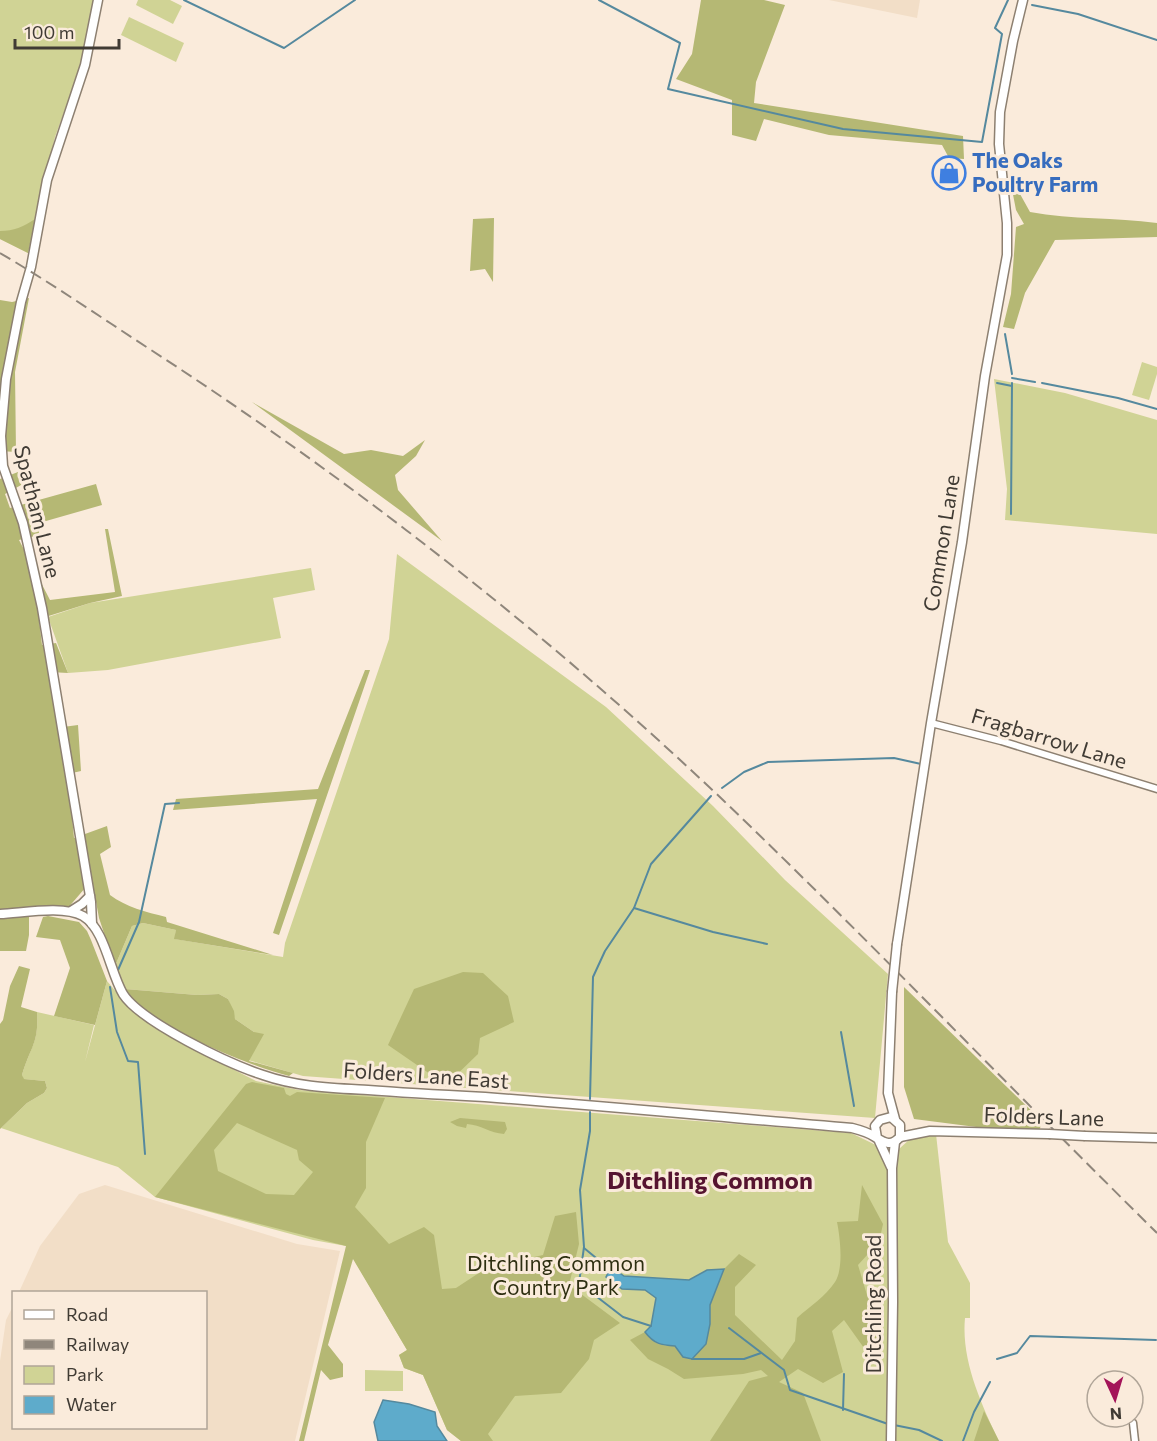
<svg xmlns="http://www.w3.org/2000/svg" width="1157" height="1441" viewBox="0 0 1157 1441" font-family="Commissioner,sans-serif">
<style>
.built{fill:#f2dec7}
.green{fill:#d0d395}
.forest{fill:#b5b874;fill-rule:evenodd}
.water{fill:#5eabcb;stroke:#55899e;stroke-width:1.5}
.lines{fill:none;stroke-linecap:round;stroke-linejoin:round}
.stream{stroke:#55899e;stroke-width:2}
.street-casing{stroke:#8d8071;stroke-width:9}
.secondary-casing{stroke:#8d8071;stroke-width:11}
.street{stroke:#fff;stroke-width:6}
.secondary{stroke:#fff;stroke-width:8}
.rail{stroke:#8f867b;stroke-width:2;stroke-dasharray:12 6;stroke-linecap:butt}
.secondary-bridge-casing{stroke:#8d8071;stroke-width:11;stroke-linecap:butt}
.secondary-bridge{stroke:#fff;stroke-width:8}
.labels{text-anchor:middle;stroke-width:6;stroke-linejoin:round;paint-order:stroke}
.shop-label{font-size:21px;font-weight:bold;fill:#366cbe;stroke:#faebdb;text-anchor:start}
.street-label{font-size:21px;fill:#403b34;stroke:#faebdb}
.park-label{font-size:21px;fill:#2e2f11;stroke:#faebdb}
.quarter-label{font-size:24px;font-weight:bold;fill:#561430;stroke:#faebdb}
</style>
<rect width="100%" height="100%" fill="#faebdb"/>
<g class="built">
<path d="M829,0h91l-3,18z"/>
<path d="M105,1185l192,59 43,7 -45,190h-295v-80l6,-41 7,-14 1,122h192v-136h-187l21,-46 39,-52z"/>
</g>
<g class="green">
<path d="M0,0h96l-2,30 -39,107 -27,116 -28,-14z"/>
<path d="M138,0h32l12,6 -9,18 -37,-19z"/>
<path d="M129,17l55,26 -8,19 -55,-27z"/>
<path d="M1142,362l15,5v7l-8,26 -17,-5z"/>
<path d="M994,379l71,14 92,27v114l-152,-14 2,-31z"/>
<path d="M397,554l209,153 107,99 72,74 103,94 -13,144 -572,-42 -55,-16 4,-5 2,-23 -19,-13 -7,-20 -9,-5 -22,1 -72,-6 -10,-23 17,-40 11,-3 33,7 -1,9 108,18 2,-14 104,-304z"/>
<path d="M311,568l4,22 -42,8 8,40 -173,32 -40,3 -20,-56 42,-14z"/>
<path d="M107,981l22,26 20,15 25,17 82,42 43,9 552,43 31,15 17,1 11,-10 26,-5 12,108 22,41v35h-5c-4,42 16,86 34,123h-538l-14,-11 -24,-55 -19,-7 -5,-13 8,-5 -61,-104 -33,-6 -158,-43 -37,-30 -117,-39 26,-25 17,-10 3,-5 -2,-7 -22,-2 -1,-4c8,-28 17,-32 15,-63l57,13 -9,37z"/>
<path d="M365,1370l38,1v20h-38z"/>
</g>
<g class="forest">
<path d="M701,0h63l21,5 -29,77 -2,21 209,33 1,23 -15,-1 -7,-13 -113,-10 -65,-16 -8,22 -24,-6v-35l-56,-21 16,-25z"/>
<path d="M1009,174l21,38c42,8 85,5 127,11v14l-102,3 -30,53 -11,36 -11,-2 8,-33 5,-67 8,-3 -8,-14z"/>
<path d="M494,218l-1,64 -8,-13 -15,2 3,-52z"/>
<path d="M35,219l-7,34 -28,-14v-8c14,0 23,-4 35,-12z"/>
<path d="M29,298l-14,74 1,80 -16,-1v-151l12,2z"/>
<path d="M252,402l92,52 27,-4 32,6 22,-16 -9,16 -21,19 3,15 44,51z"/>
<path d="M18,472l5,12 -18,10 5,14 86,-24 6,21 -63,18v12l-20,5 31,60 65,-8 -10,-63h3l14,67 -32,7 -51,16 3,26 14,-2 12,30 -18,-1 13,55 15,-2 3,46 -13,3 6,64 33,-12 4,21 -11,7 10,41c16,12 36,17 56,22l1,5 106,33 -99,-16 2,-9 -33,-7 -11,3 -17,40 -16,-48 -7,-38 -25,29 -38,3v23l-3,16h-26v-472z"/>
<path d="M365,670h5l-91,265 -6,-2 44,-134 -144,11 3,-11 142,-10z"/>
<path d="M48,916l31,6 8,9 4,9 16,41 -12,44 -41,-9 16,-48 -10,-28 -24,-3 7,-20z"/>
<path d="M19,966l11,3 -9,38 16,5c2,32 -7,35 -15,63l2,4 21,2 2,7 -3,5 -17,10 -27,26v-105l3,-4 7,-34z"/>
<path d="M463,972l20,1 25,23 6,26 -34,16 -2,16 -32,31 -58,-40 26,-56z"/>
<path d="M904,987l139,135 -4,8 -55,-2 -70,-9 -10,-32z"/>
<path d="M125,989l72,6 22,-1 9,5 6,12 1,8 19,13 10,2 -15,27 44,12 -4,3c-37,-9 -147,-53 -164,-87z"/>
<path d="M252,1082l32,6 2,6 4,2 7,-4 88,6 -19,44v46l-11,19 34,37 35,-17 10,8 8,54 14,-1 32,-21 55,-12 12,-39 21,-4 3,32 -10,41 51,38 -26,17 -5,19 -28,34 -46,3 -27,38 5,7h-32l-14,-11 -24,-55 -19,-7 -5,-13 8,-5 -54,-91 -25,86 15,19v13l-13,3 -9,-10 -17,71h-5l47,-195 -191,-49 91,-113zM237,1123l60,27 2,10 14,12 -19,23 -28,-1 -48,-23 -4,-21z"/>
<path d="M460,1118l45,4 2,7 -3,5c-14,-1 -23,-9 -37,-10l-1,4 -9,-2 -7,-4z"/>
<path d="M862,1185l21,39 -4,18 -21,23 9,30 15,12 -3,62 -35,-49 -12,11 11,41 -20,11 -25,-14 -19,13 24,11 18,48h-111l39,-60 19,-5 -7,-6 -18,4 -59,5 -16,-10 -20,-10 -18,-19 15,-8c9,12 16,14 30,14l8,11 27,-33v-19l14,-36 15,-15 17,11 -21,22v28l47,45 13,-19 2,-23c12,-11 29,-22 38,-36 9,-14 5,-45 2,-60l21,-1z"/>
<path d="M984,1411l15,30h-25z"/>
</g>
<g class="water">
<path d="M611,1267l13,9 65,4 18,-10 17,-1 -14,36v19l-4,20 -14,15 -9,-2 -8,-11c-14,-1 -21,-2 -30,-14l6,-6 5,-28 -11,-8 -23,-1 -16,-12z"/>
<path d="M383,1400l26,4 26,8 2,14 10,15h-69l-4,-19z"/>
</g>
<g class="lines">
<g class="stream">
<path d="M184,0l100,48 71,-48"/>
<path d="M599,0l81,43 -12,46 175,40 139,13 20,-108 -7,-6 13,-28"/>
<path d="M1032,5l46,9 79,26"/>
<path d="M1005,334l7,40"/>
<path d="M1012,378l23,4"/>
<path d="M997,383l15,3"/>
<path d="M1042,383l76,15 39,11"/>
<path d="M1011,514l1,-131"/>
<path d="M722,788l22,-16 24,-10 126,-4 27,6"/>
<path d="M634,908l79,24 54,12"/>
<path d="M118,970l21,-48 26,-118 14,-1"/>
<path d="M110,987l7,45 11,29 10,1 7,92"/>
<path d="M841,1032l13,74"/>
<path d="M590,1099l3,-122 12,-26 29,-43 17,-44 60,-68"/>
<path d="M590,1112v19l-10,59 4,57 -5,36 44,34 28,9"/>
<path d="M584,1248l17,14 10,5"/>
<path d="M729,1328l55,42 6,20 98,34"/>
<path d="M692,1359h52l17,-6"/>
<path d="M997,1359l20,-6 13,-17 126,4"/>
<path d="M843,1410l1,-36"/>
<path d="M894,1425l25,5 23,11"/>
<path d="M963,1441l11,-29 16,-30"/>
</g>
<g class="street-casing">
<g id="street">
<path d="M931,723l70,18 156,48"/>
<path d="M1133,1423l2,18"/>
</g>
</g>
<g class="secondary-casing">
<g id="secondary">
<path d="M71,911l11,-7 8,-8"/>
<path d="M0,914c23,-1 63,-9 83,2 22,13 27,56 40,78 18,28 106,70 140,81 34,12 70,13 105,15 39,3 78,5 117,7 122,9 245,21 367,31 8,2 16,4 23,9 10,6 16,10 25,0v-12l-9,-8 -11,3 -5,6 2,12"/>
<path d="M92,924l-1,-22 -49,-294 -19,-85 -20,-57 -2,-30 5,-57 15,-77 10,-35 16,-87 38,-115 13,-65"/>
<path d="M897,944l34,-221 31,-181 23,-166 22,-121v-32l-8,-79 1,-32 13,-71 10,-41"/>
<path d="M892,992l-4,101 7,26"/>
<path d="M1085,1136l72,2"/>
<path d="M900,1137l30,-6 119,3"/>
<path d="M879,1141l12,26"/>
<path d="M891,1441l2,-139 -1,-134 3,-26"/>
</g>
</g>
<use href="#street" class="street"/>
<use href="#secondary" class="secondary"/>
<path class="rail" d="M0,253c51,30 99,63 148,95 205,133 399,285 576,453 147,141 288,289 433,432"/>
<g class="secondary-bridge-casing">
<g id="secondary-bridge">
<path d="M892,992l5,-48"/>
<path d="M1049,1134l36,2"/>
</g>
</g>
<use href="#secondary-bridge" class="secondary-bridge"/>
</g>
<defs>
<g id="shop-ring" transform="scale(1.725)"><circle r="9.5" fill="#faebdb" stroke="#3f7fe0" stroke-width="1.5"/><path d="M-5-2.5h2.3a2.7 3.5 0 0 1 5.4 0H5L5.5 6h-11ZM-1.5-2.5h3a1.5 2.3 0 0 0-3 0Z" fill="#3f7fe0"/></g>
</defs>
<g fill-rule="evenodd">
<use href="#shop-ring" x="949" y="173"/>
</g>
<g class="labels">
<g class="shop-label">
<text x="972" y="168">The Oaks<tspan x="972" dy="24">Poultry Farm</tspan></text>
</g>
<g class="street-label">
<text transform="translate(37 512) rotate(76)" y="7">Spatham Lane</text>
<text transform="translate(942 543) rotate(-81)" y="7">Common Lane</text>
<text transform="translate(1049 739) rotate(17)" y="7">Fragbarrow Lane</text>
<text transform="translate(426 1076) rotate(4)" y="7">Folders Lane East</text>
<text transform="translate(1044 1117) rotate(2)" y="7">Folders Lane</text>
<text transform="translate(874 1304) rotate(-90)" y="7">Ditchling Road</text>
</g>
<g class="park-label">
<text x="556" y="1271">Ditchling Common<tspan x="556" dy="24">Country Park</tspan></text>
</g>
<g class="quarter-label">
<text x="710" y="1189">Ditchling Common</text>
</g>
</g>
<rect x="12" y="1291" width="195" height="138" fill="#faebdb" stroke="#b0a598" stroke-width="1.5"/>
<rect x="24" y="1310" width="30" height="9" fill="#ffffff" stroke="#b0a598" stroke-width="1.5"/>
<text x="66" y="1321" font-size="18" fill="#403b34">Road</text>
<rect x="24" y="1340" width="30" height="9" fill="#8f867b" stroke="#b0a598" stroke-width="1.5"/>
<text x="66" y="1351" font-size="18" fill="#403b34">Railway</text>
<rect x="24" y="1366" width="30" height="18" fill="#d0d395" stroke="#b0a598" stroke-width="1.5"/>
<text x="66" y="1381" font-size="18" fill="#403b34">Park</text>
<rect x="24" y="1396" width="30" height="18" fill="#5eabcb" stroke="#b0a598" stroke-width="1.5"/>
<text x="66" y="1411" font-size="18" fill="#403b34">Water</text>
<g transform="translate(1115 1399) rotate(176)"><circle r="28" fill="#faebdb" stroke="#b0a598" stroke-width="1.5"/>
<path d="M0-4.5L10 22L0 15L-10 22Z" fill="#a31459"/>
<text y="-9" font-size="16" font-weight="bold" text-anchor="middle" fill="#403b34">N</text>
</g>
<path d="M15 39v9h104v-9" fill="none" stroke="#403b34" stroke-width="3"/>
<text x="24" y="39" font-size="18" fill="#403b34" stroke="#faebdb" stroke-width="4.5" paint-order="stroke">100 m</text>
</svg>
